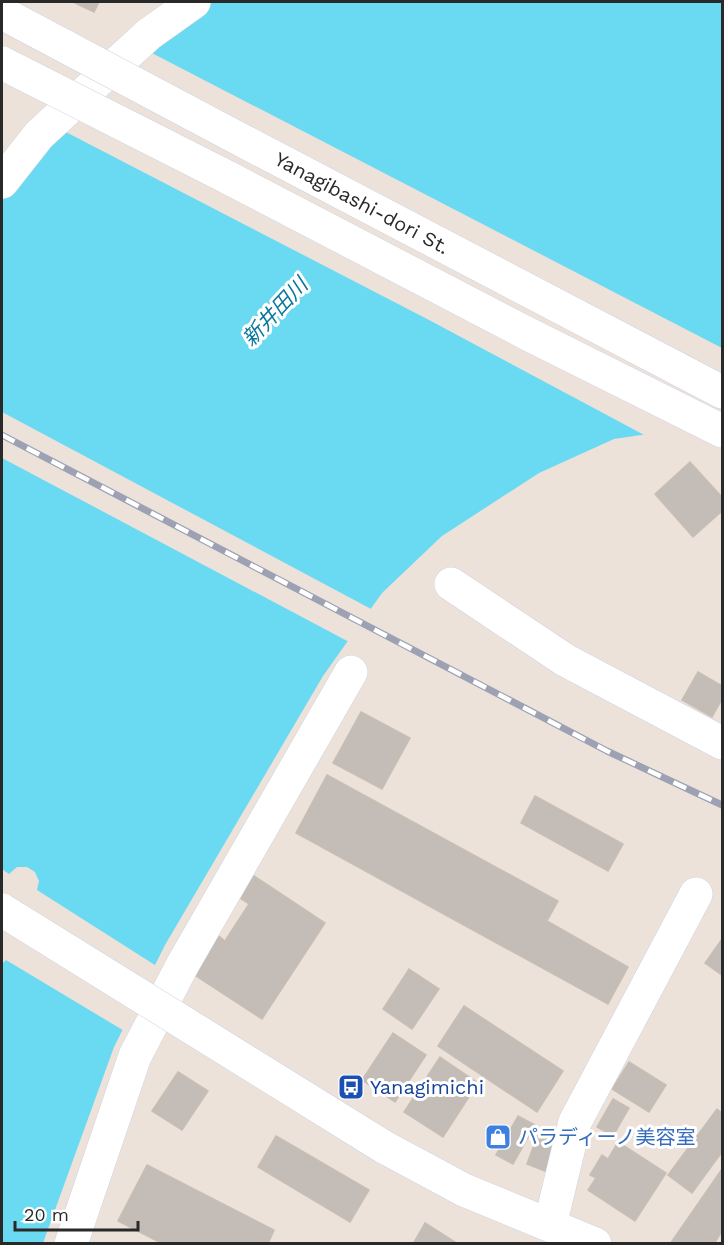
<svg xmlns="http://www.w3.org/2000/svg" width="724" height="1245" viewBox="0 0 724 1245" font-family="'Work Sans','Noto Sans JP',sans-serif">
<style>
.water{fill:#69daf2}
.pier{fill:#ece2da}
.building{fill:#c4bcb6;stroke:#c7beb4;stroke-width:1.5}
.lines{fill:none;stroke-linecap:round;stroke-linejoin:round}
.minor-casing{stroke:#cfd4e2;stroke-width:34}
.tertiary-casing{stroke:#cfd4e2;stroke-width:34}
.minor{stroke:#fff;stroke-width:33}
.tertiary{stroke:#fff;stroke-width:33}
.rail-casing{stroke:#9ca2b4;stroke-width:7}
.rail{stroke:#fff;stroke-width:4.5;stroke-dasharray:14;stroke-linecap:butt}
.tertiary-bridge-casing{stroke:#cfd4e2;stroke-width:34;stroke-linecap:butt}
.tertiary-bridge{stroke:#fff;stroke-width:33}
.labels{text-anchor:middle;stroke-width:6;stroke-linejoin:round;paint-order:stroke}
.street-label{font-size:20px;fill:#292929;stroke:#fff}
.transit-label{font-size:20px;fill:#164399;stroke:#fff;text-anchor:start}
.shop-label{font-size:20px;fill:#366cbe;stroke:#fff;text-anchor:start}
.water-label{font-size:21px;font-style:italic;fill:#09779c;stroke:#fff}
</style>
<rect width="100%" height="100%" fill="#ece2da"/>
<path class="water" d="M209,2h513v421l-108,16 -75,34 -97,63 -60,57 -59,83 -158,269 -51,102 -71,196 -41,1v-1047l40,-47z"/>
<g class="pier">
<path d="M148,51l574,297v78l-74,11 -219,-117 -369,-191z"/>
<path d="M2,412l371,198 -22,33 -349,-185z"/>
<path d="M17,867h10l8,5 4,9 -2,9 121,77 -32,65 -120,-72 -4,4v-95l7,5z"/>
</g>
<g class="building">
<path d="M73,2h26l-5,10z"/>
<path d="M690,462l32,35v14l-29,26 -38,-43z"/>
<path d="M698,672l24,14v13l-10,18 -30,-17z"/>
<path d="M361,712l49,26 -28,51 -49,-26z"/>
<path d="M327,775l231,126 -11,20 81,46 -20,37 -312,-171z"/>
<path d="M535,796l88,48 -15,27 -87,-48z"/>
<path d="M254,876l71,47 -63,96 -72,-47 25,-39 10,8 24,-37 -9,-6z"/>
<path d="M722,939v36l-17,-12z"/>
<path d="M409,969l30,20 -27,40 -29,-20z"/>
<path d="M464,1006l99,65 -26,41 -99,-66z"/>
<path d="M393,1033l33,22 -31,47 -33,-22z"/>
<path d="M440,1057l38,26 -35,54 -39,-25z"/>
<path d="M629,1062l37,23 -17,27 -37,-23z"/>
<path d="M178,1072l30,19 -26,39 -30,-19z"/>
<path d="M613,1099l16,9 -16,28 -16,-9z"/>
<path d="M717,1109l5,4v39l-30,41 -24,-18z"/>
<path d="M518,1116l17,9 -22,39 -17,-9z"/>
<path d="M539,1131l19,6 -13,34 -18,-7z"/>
<path d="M276,1136l93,54 -19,32 -92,-55z"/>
<path d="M618,1142l48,31 -31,48 -47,-31 8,-12 -6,-3 12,-20 6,4z"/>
<path d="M147,1165l127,65 -6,14h-105l-45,-23z"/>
<path d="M722,1169v62l-8,13h-44z"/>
<path d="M425,1223l30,19 -1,2h-41z"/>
</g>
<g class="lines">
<g class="minor-casing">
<g id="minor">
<path d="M2,182l37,-47 110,-101 45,-32"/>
<path d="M451,584l114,76 157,83"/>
<path d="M550,1225l25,-103 121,-228"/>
<path d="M71,1244l64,-188 48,-92 168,-292"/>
</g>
</g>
<g class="tertiary-casing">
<g id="tertiary">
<path d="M245,142l477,250"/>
<path d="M227,177l301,157 194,97"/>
<path d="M384,1147l80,43 131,54"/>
</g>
</g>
<use href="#minor" class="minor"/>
<use href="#tertiary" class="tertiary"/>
<g class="rail-casing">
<path id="rail" d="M2,435l605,316 115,54"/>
</g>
<use href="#rail" class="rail"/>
<g class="tertiary-bridge-casing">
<g id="tertiary-bridge">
<path d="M2,13l243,129"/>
<path d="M2,63l225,114"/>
<path d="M2,910l382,237"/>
</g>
</g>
<use href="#tertiary-bridge" class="tertiary-bridge"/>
</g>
<defs>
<g id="bus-square" transform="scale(1.35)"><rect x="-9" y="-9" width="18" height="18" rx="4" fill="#1a4fb4" stroke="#fff"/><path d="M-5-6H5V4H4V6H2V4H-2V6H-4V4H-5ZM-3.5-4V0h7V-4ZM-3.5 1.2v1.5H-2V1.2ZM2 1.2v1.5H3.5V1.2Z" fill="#fff"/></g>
<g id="shop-square" transform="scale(1.35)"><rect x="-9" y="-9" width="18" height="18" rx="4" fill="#3f7fe0" stroke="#fff"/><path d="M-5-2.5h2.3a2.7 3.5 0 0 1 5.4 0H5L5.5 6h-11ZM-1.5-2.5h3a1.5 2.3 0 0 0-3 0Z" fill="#fff"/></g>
</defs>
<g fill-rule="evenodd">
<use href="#bus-square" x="351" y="1087"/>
<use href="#shop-square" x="498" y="1137"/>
</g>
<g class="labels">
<g class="street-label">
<text transform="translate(362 203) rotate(28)" y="7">Yanagibashi-dori St.</text>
</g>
<g class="transit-label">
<text x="370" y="1094">Yanagimichi</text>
</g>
<g class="shop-label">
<text x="518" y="1144">パラディーノ美容室</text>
</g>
<g class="water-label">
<text transform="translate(275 312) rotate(-47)" y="7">新井田川</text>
</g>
</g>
<rect width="724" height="1245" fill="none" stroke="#292929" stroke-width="6"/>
<path d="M15 1221v9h123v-9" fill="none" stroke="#292929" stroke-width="3"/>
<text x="24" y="1221" font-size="18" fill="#292929" stroke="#ffffff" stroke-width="4.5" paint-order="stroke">20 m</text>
</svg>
